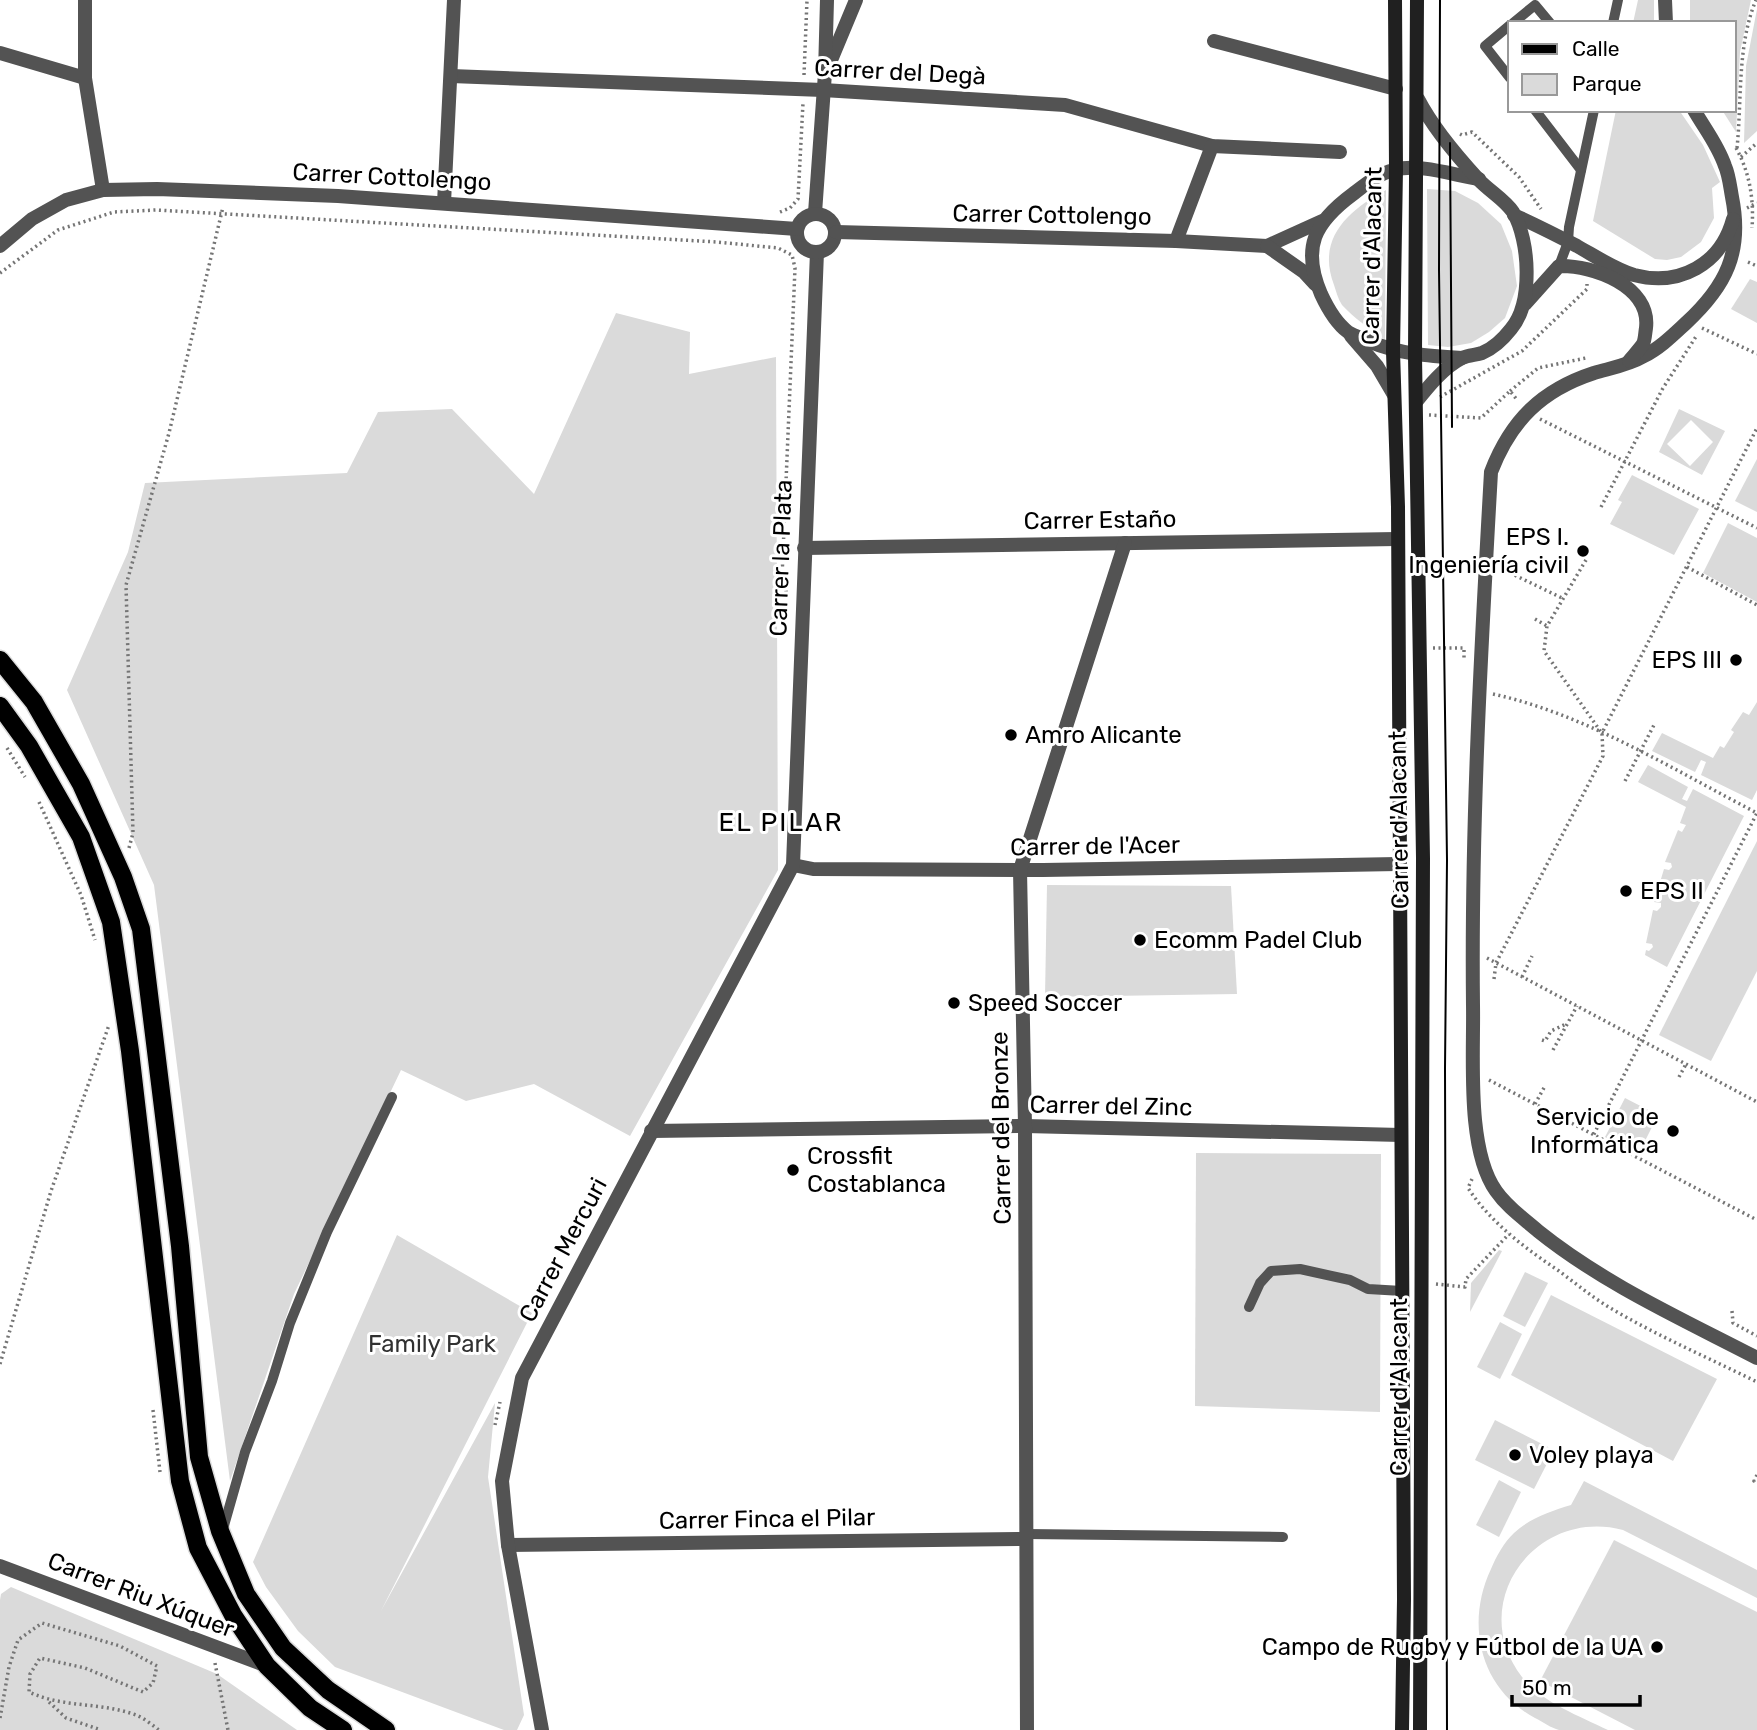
<svg xmlns="http://www.w3.org/2000/svg" width="1757" height="1730" viewBox="0 0 1757 1730" font-family="Rubik,sans-serif">
<style>
.green{fill:#dadada;fill-rule:evenodd}
.lines{fill:none;stroke-linecap:round;stroke-linejoin:round}
.primary-casing{stroke:#dbdbdb;stroke-width:21}
.path{stroke:#757575;stroke-width:3.5;stroke-dasharray:2 3.5;stroke-linecap:butt}
.service{stroke:#535353;stroke-width:10}
.minor{stroke:#535353;stroke-width:14}
.tertiary{stroke:#535353;stroke-width:14}
.secondary{stroke:#202020;stroke-width:14}
.primary{stroke:#000;stroke-width:18}
.tram{stroke:#000;stroke-width:2}
.poi-dot{fill:#000;stroke:#fff;stroke-width:2.5}
.labels{text-anchor:middle;stroke-width:6;stroke-linejoin:round;paint-order:stroke}
.street-label{font-size:24px;fill:#000;stroke:#fff}
.poi-label{font-size:24px;fill:#000;stroke:#fff;text-anchor:start}
.park-label{font-size:24px;fill:#313131;stroke:#fff}
.neighbourhood-label{font-size:26px;letter-spacing:2px;fill:#000;stroke:#fff}
</style>
<rect width="100%" height="100%" fill="#fff"/>
<g class="green">
<path d="M1638,0h16v23h-21z"/>
<path d="M1690,0h61l-11,52 -4,80 -14,-22h12v-87h-44z"/>
<path d="M1757,9v122l-13,12 2,-77z"/>
<path d="M1616,110h63l24,35 17,37 -8,6 2,30 -13,24 -20,15 -14,3 -12,-1 -62,-38z"/>
<path d="M1427,189l28,2 23,12 23,21 11,27 5,35 -12,32 -16,14 -18,11 -23,4 -20,-2z"/>
<path d="M1386,190l-1,150c-15,-11 -31,-22 -43,-35 -4,-6 -6,-14 -8,-20 -18,-47 15,-75 52,-95z"/>
<path d="M1750,279l7,3v41l-26,-14z"/>
<path d="M616,313l74,19 -1,42 87,-17 2,513 -148,266 -96,-52 -68,17 -65,-31 -107,224 -64,187 -76,-596 -87,-195 61,-138 17,-69 202,-10 31,-61 74,-3 82,85z"/>
<path d="M1679,409l46,22 -23,44 -43,-23zM1691,420l22,22 -23,24 -23,-22z"/>
<path d="M1757,459v53l-22,-11z"/>
<path d="M1632,475l67,34 -25,46 -64,-31 12,-22 -4,-2z"/>
<path d="M1728,523l29,15v64l-54,-29z"/>
<path d="M1757,702v88l-5,10 -51,-25 5,-13 -5,-2 -6,12 -43,-21 10,-18 51,25 7,-12 4,2 10,-16 -3,-2 12,-18 6,3z"/>
<path d="M1648,765l40,22 -6,12 5,2 6,-12 51,27 -77,151 -22,-12 1,-5 3,1 4,-4 -1,-3 -6,-1 7,-33 4,1 4,-4v-4l-7,-1 10,-33 5,1 3,-3 -1,-4 -6,-1 13,-32 4,2 4,-7 -6,-2 6,-16 -48,-25z"/>
<path d="M1757,841v130l-46,90 -52,-26z"/>
<path d="M1047,885l184,1 6,108 -192,3z"/>
<path d="M1625,1098l33,17 -15,30 -10,-5 -5,9 -23,-12z"/>
<path d="M1196,1153l185,1 -1,258 -185,-6z"/>
<path d="M397,1235l135,78 -151,298 114,-208 -7,74 36,238 -7,15h-13l-169,-63 -37,-36 -32,-44 -13,-25z"/>
<path d="M1499,1250l3,1 -32,61 1,-29z"/>
<path d="M1525,1272l23,11 -23,44 -22,-11z"/>
<path d="M1551,1295l166,84 -44,82 -162,-86z"/>
<path d="M1500,1322l22,12 -22,45 -23,-12z"/>
<path d="M1495,1420l59,30 -20,39 -59,-29z"/>
<path d="M1499,1480l22,12 -22,45 -23,-12z"/>
<path d="M1584,1481l173,89v28l-134,-68c-87,-23 -158,73 -101,147 21,26 56,38 86,53 -15,0 -34,0 -49,0 -8,-2 -16,-8 -24,-12 -55,-29 -70,-94 -44,-149 5,-12 13,-27 23,-36 16,-15 37,-22 57,-28z"/>
<path d="M1614,1540l143,72v118h-122l-95,-49z"/>
<path d="M11,1587l206,87 80,56h-297v-130l1,-6z"/>
</g>
<g class="lines">
<g class="primary-casing">
<g id="primary">
<path d="M0,660l34,42 47,82 42,93 18,52 39,317 19,211 21,74 26,63 37,54 45,42 58,40"/>
<path d="M0,706l29,40 52,91 30,85 19,129 50,430 18,67 35,67 34,51 43,42 33,22"/>
</g>
</g>
<g class="path">
<path d="M804,75l3,-75"/>
<path d="M1460,134l2,1 10,-3 47,45 22,32"/>
<path d="M1736,148c14,25 18,52 16,80"/>
<path d="M1737,148c5,-49 0,-103 19,-148"/>
<path d="M1741,157l16,-14"/>
<path d="M1747,208l10,-5"/>
<path d="M780,212l10,-4 8,-9 5,-96"/>
<path d="M1748,262l9,4"/>
<path d="M0,273l58,-43 56,-18 42,-2 561,32 61,6 14,7 3,13 -13,309 4,5v35"/>
<path d="M1702,328l55,26"/>
<path d="M1510,391l28,-23 48,-10"/>
<path d="M1440,397l82,-46 65,-62v-5"/>
<path d="M1429,415l52,3 29,-27 8,10"/>
<path d="M1540,419l217,109"/>
<path d="M1601,507l62,-119 34,-53"/>
<path d="M1586,560l-39,66 -3,25 57,81"/>
<path d="M1687,567l70,38"/>
<path d="M1500,568l62,30"/>
<path d="M1535,619l12,7"/>
<path d="M1433,648h31v10"/>
<path d="M1493,694c92,20 181,76 264,119l-164,323"/>
<path d="M7,748l18,29"/>
<path d="M1625,781l30,-58"/>
<path d="M39,802l42,93 14,45"/>
<path d="M129,848l4,-15 -7,-248 43,-152 54,-226"/>
<path d="M1487,958l270,144"/>
<path d="M1522,977l10,-21"/>
<path d="M1494,979l2,-16 107,-207 -1,-23 155,-305"/>
<path d="M1542,1040l3,1 6,-10 15,-7"/>
<path d="M1553,1050l24,-44"/>
<path d="M1679,1077l7,-13"/>
<path d="M1489,1080l268,140"/>
<path d="M1535,1104l10,-18"/>
<path d="M1472,1179l-4,9c23,35 57,60 91,83 16,12 32,25 48,35 48,29 100,51 150,76"/>
<path d="M1436,1284l29,3 1,-8 43,-45"/>
<path d="M1732,1311l1,12 24,13"/>
<path d="M0,1364l51,-173 58,-166"/>
<path d="M153,1410l7,62"/>
<path d="M495,1425l5,-23"/>
<path d="M1757,1475l-3,6 3,1"/>
<path d="M215,1663l13,67"/>
<path d="M49,1702l17,16 35,12"/>
<path d="M0,1718l9,-51 9,-27 24,-17 78,23 37,20 -4,17 -10,9 -58,-24 -45,-10 -10,16 -1,18c34,16 72,10 107,23 8,3 16,10 23,15"/>
</g>
<g class="service">
<path d="M1513,23l22,-18 15,18"/>
<path d="M1613,23l5,-23"/>
<path d="M1510,25l-25,21 25,32"/>
<path d="M1535,110l46,60"/>
<path d="M1559,266l9,-24 1,-15 25,-117"/>
<path d="M1249,1307l11,-24 11,-12 29,-2 50,11 18,9 34,2"/>
<path d="M223,1529l22,-77 27,-71 18,-58 37,-91 65,-135"/>
<path d="M1026,1534l257,3"/>
</g>
<g class="minor">
<path d="M1214,41l182,48"/>
<path d="M0,53l85,25"/>
<path d="M826,72l30,-72"/>
<path d="M451,76l372,14 242,15 147,41 128,6"/>
<path d="M444,203l10,-203"/>
<path d="M1176,241l36,-95"/>
<path d="M804,548l593,-9"/>
<path d="M793,865l20,4 230,1 355,-6"/>
<path d="M651,1131l374,-5 376,9"/>
<path d="M508,1545l517,-6"/>
<path d="M0,1566l267,100"/>
<path d="M542,1730l-34,-185 -6,-64 20,-103 271,-513 24,-613"/>
<path d="M1027,1730l-2,-604 -5,-256 105,-327"/>
</g>
<g class="tertiary">
<path d="M85,0v78l18,112"/>
<path d="M1665,0l1,23"/>
<path d="M1694,110c11,19 24,35 31,56 4,9 5,20 7,31 11,55 -6,89 -46,126 -13,12 -26,25 -42,33 -15,9 -33,12 -50,17 -52,17 -83,47 -103,99 -10,177 -20,355 -18,533 1,51 -7,144 23,186 11,16 27,27 42,40 66,53 144,88 219,127"/>
<path d="M815,213l10,-140 2,-73"/>
<circle cx="816" cy="233" r="19"/>
<path d="M1514,215c22,10 42,20 63,31 18,10 37,23 57,29 46,12 87,-11 99,-56"/>
<path d="M836,232l340,9 91,5 55,-25"/>
<path d="M0,246l32,-27 34,-19 37,-10 54,-1 181,7 459,33"/>
<path d="M1267,246l37,26 11,12"/>
<path d="M1525,304l34,-38c34,-1 92,20 87,62 -1,6 -1,12 -3,16 -4,6 -10,12 -14,17"/>
<path d="M1351,336l26,30 17,29"/>
<path d="M1462,358c-34,-2 -63,-4 -94,-17 -6,-3 -14,-5 -20,-9 -12,-9 -21,-25 -27,-38 -20,-47 -6,-72 32,-100 13,-10 25,-20 41,-24 26,-7 59,5 85,9"/>
<path d="M1416,402c12,-15 28,-35 46,-44 6,-3 14,-3 20,-5 12,-5 22,-15 29,-24 22,-26 19,-88 2,-117 -9,-13 -24,-21 -35,-33 -22,-24 -45,-51 -60,-80"/>
</g>
<g class="secondary">
<path d="M1395,0l1,169 -3,182 5,156 6,1092 -2,131"/>
<path d="M1417,0l-2,356 8,502 -3,872"/>
</g>
<use href="#primary" class="primary"/>
<g class="tram">
<path d="M1440,0l-1,270 8,590 -2,209 2,661"/>
<path d="M1450,143l2,284"/>
</g>
</g>
<g class="poi-dot">
<circle cx="1583" cy="551" r="7"/>
<circle cx="1736" cy="660" r="7"/>
<circle cx="1011" cy="735" r="7"/>
<circle cx="1626" cy="891" r="7"/>
<circle cx="1140" cy="940" r="7"/>
<circle cx="954" cy="1003" r="7"/>
<circle cx="1673" cy="1131" r="7"/>
<circle cx="793" cy="1170" r="7"/>
<circle cx="1515" cy="1455" r="7"/>
<circle cx="1657" cy="1647" r="7"/>
</g>
<g class="labels">
<g class="street-label">
<text transform="translate(900 72) rotate(3)" y="8">Carrer del Degà</text>
<text transform="translate(392 177) rotate(3)" y="8">Carrer Cottolengo</text>
<text transform="translate(1052 215) rotate(1)" y="8">Carrer Cottolengo</text>
<text transform="translate(1372 256) rotate(-89)" y="8">Carrer d'Alacant</text>
<text transform="translate(1100 520) rotate(-1)" y="8">Carrer Estaño</text>
<text transform="translate(781 558) rotate(-88)" y="8">Carrer la Plata</text>
<text transform="translate(1399 820) rotate(-91)" y="8">Carrer d'Alacant</text>
<text transform="translate(1095 846) rotate(-1)" y="8">Carrer de l'Acer</text>
<text transform="translate(1111 1106) rotate(1)" y="8">Carrer del Zinc</text>
<text transform="translate(1001 1128) rotate(-91)" y="8">Carrer del Bronze</text>
<text transform="translate(563 1250) rotate(-62)" y="8">Carrer Mercuri</text>
<text transform="translate(1399 1387) rotate(-90)" y="8">Carrer d'Alacant</text>
<text transform="translate(767 1519) rotate(-1)" y="8">Carrer Finca el Pilar</text>
<text transform="translate(141 1595) rotate(21)" y="8">Carrer Riu Xúquer</text>
</g>
<g class="poi-label">
<text x="1569" y="545" text-anchor="end">EPS I.<tspan x="1569" dy="28">Ingeniería civil</tspan></text>
<text x="1722" y="668" text-anchor="end">EPS III</text>
<text x="1025" y="743">Amro Alicante</text>
<text x="1640" y="899">EPS II</text>
<text x="1154" y="948">Ecomm Padel Club</text>
<text x="968" y="1011">Speed Soccer</text>
<text x="1659" y="1125" text-anchor="end">Servicio de<tspan x="1659" dy="28">Informática</tspan></text>
<text x="807" y="1164">Crossfit<tspan x="807" dy="28">Costablanca</tspan></text>
<text x="1529" y="1463">Voley playa</text>
<text x="1643" y="1655" text-anchor="end">Campo de Rugby y Fútbol de la UA</text>
</g>
<g class="park-label">
<text x="432" y="1352">Family Park</text>
</g>
<g class="neighbourhood-label">
<text x="781" y="831">EL PILAR</text>
</g>
</g>
<rect x="1508" y="21" width="228" height="91" fill="#ffffff" stroke="#999999" stroke-width="2"/>
<rect x="1522" y="44" width="35" height="10" fill="#000000" stroke="#999999" stroke-width="2"/>
<text x="1572" y="56" font-size="21" fill="#000000">Calle</text>
<rect x="1522" y="74" width="35" height="21" fill="#dadada" stroke="#999999" stroke-width="2"/>
<text x="1572" y="91" font-size="21" fill="#000000">Parque</text>
<path d="M1512 1695v10h128v-10" fill="none" stroke="#000000" stroke-width="3.5"/>
<text x="1522" y="1695" font-size="21" fill="#000000" stroke="#ffffff" stroke-width="5" paint-order="stroke">50 m</text>
</svg>
